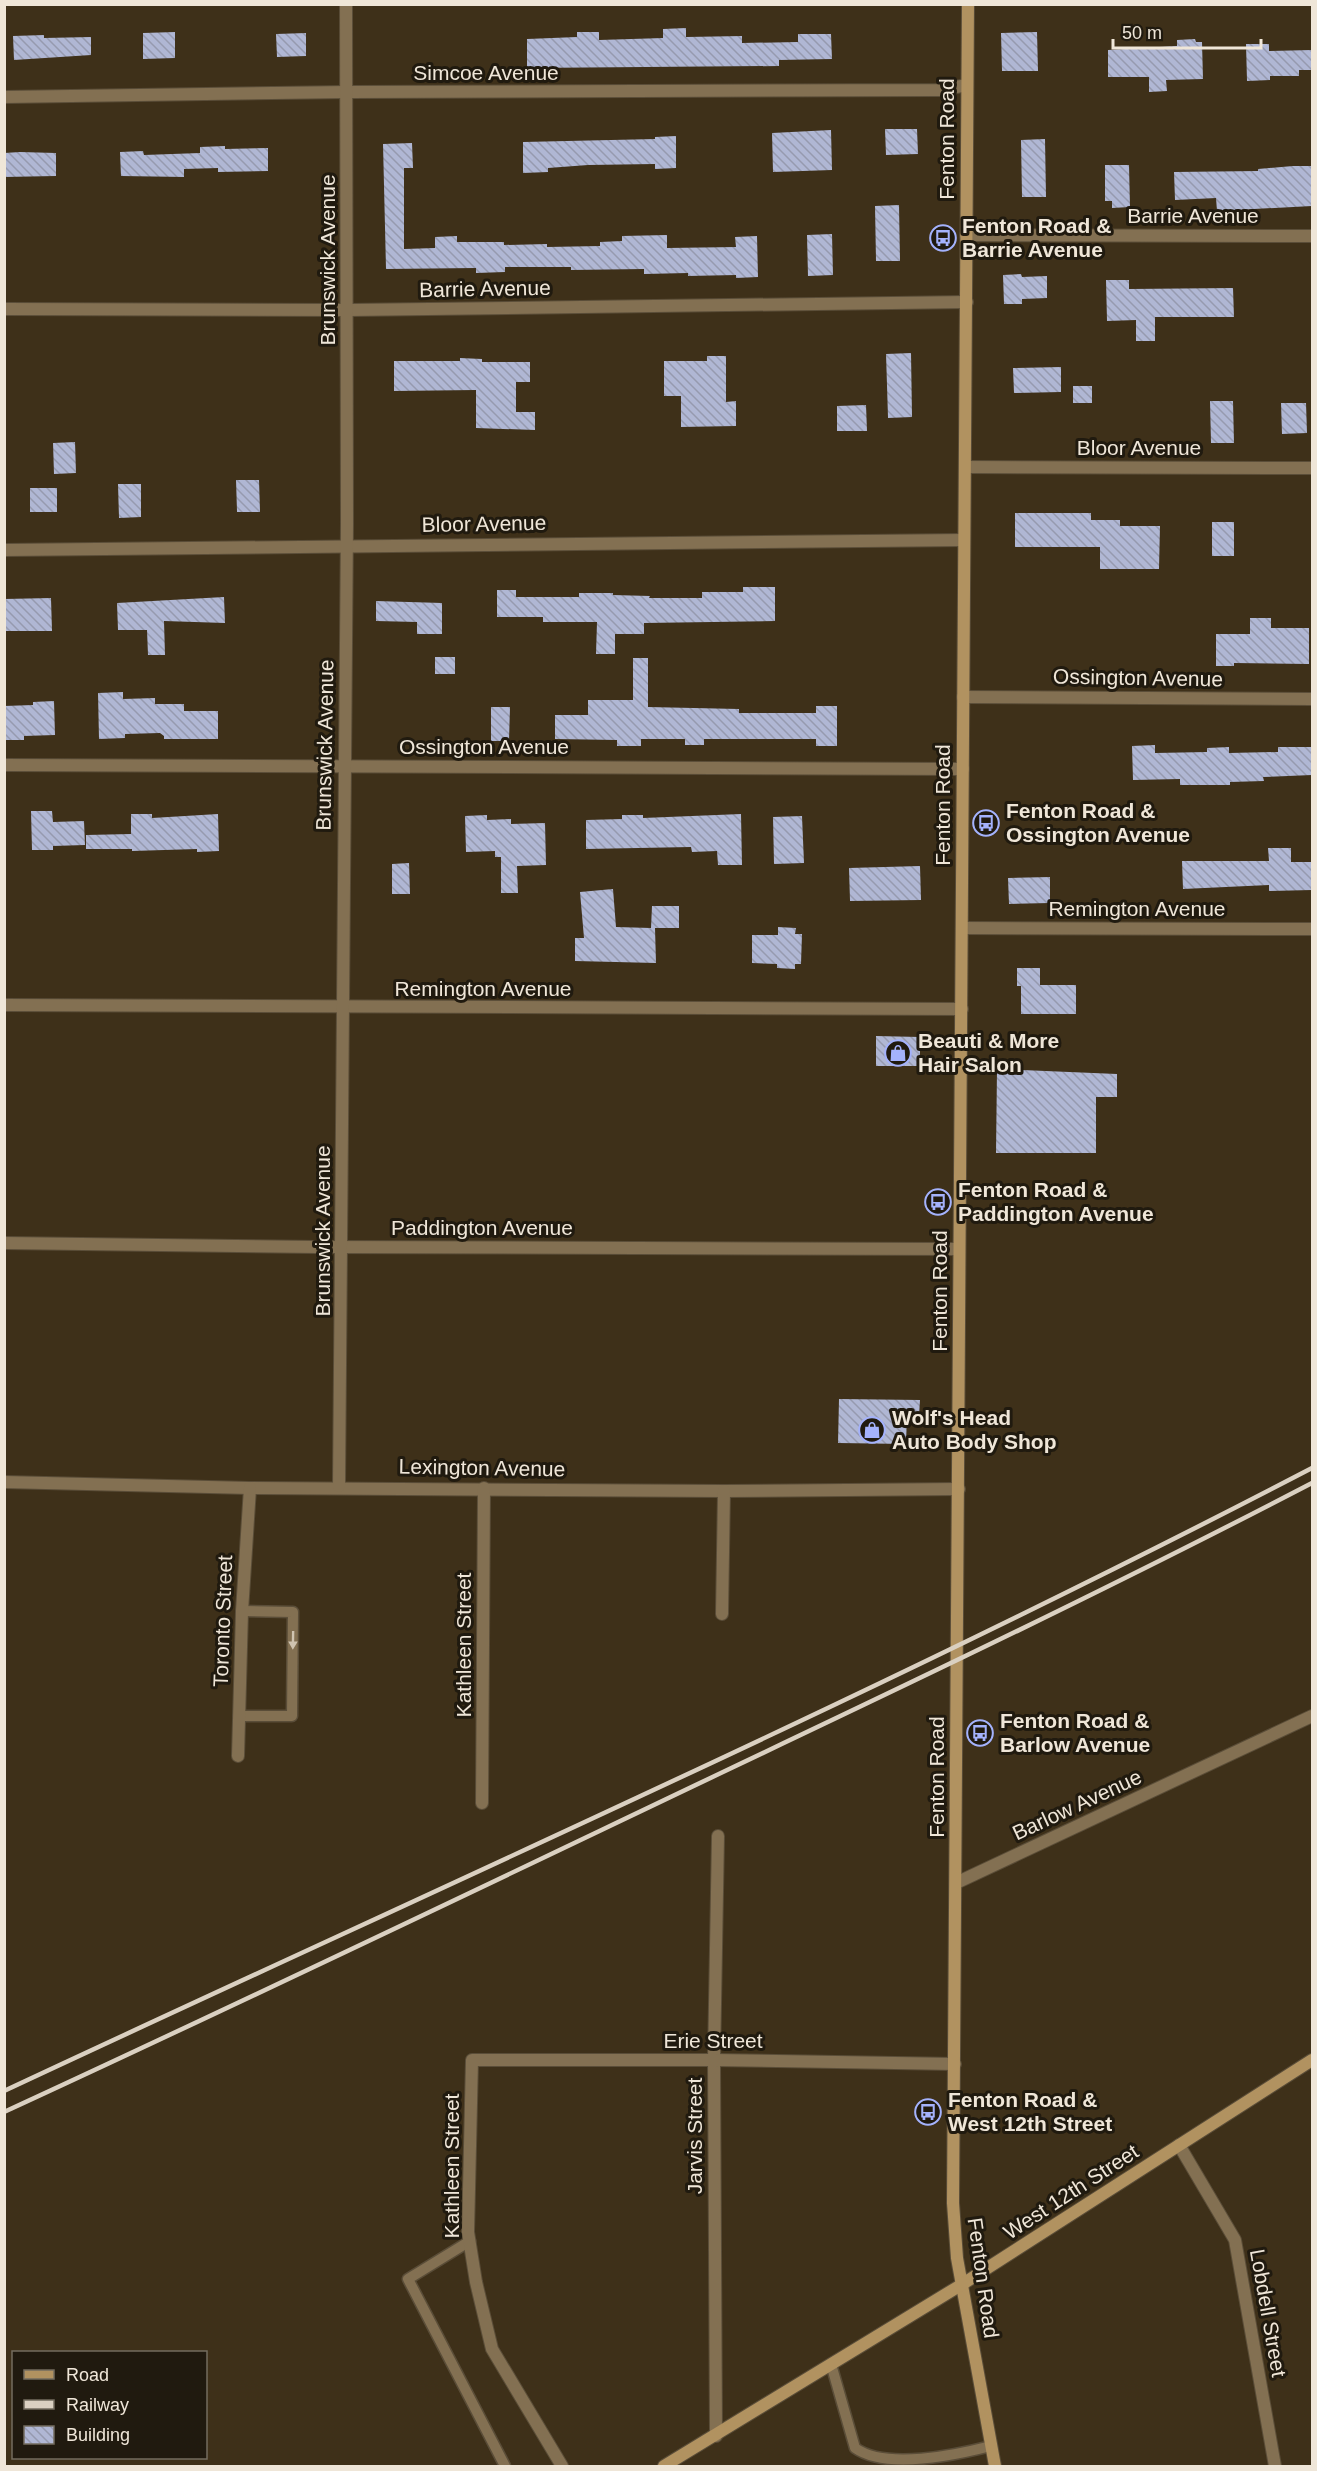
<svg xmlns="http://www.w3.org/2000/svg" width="1317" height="2471" viewBox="0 0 1317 2471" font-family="Helvetica,sans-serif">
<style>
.building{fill:url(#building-back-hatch)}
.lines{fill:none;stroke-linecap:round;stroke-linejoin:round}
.lane-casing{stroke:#5a4d38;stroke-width:13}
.street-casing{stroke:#5a4d38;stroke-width:14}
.secondary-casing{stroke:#5a4d38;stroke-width:14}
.lane{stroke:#837052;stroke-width:10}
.street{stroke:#837052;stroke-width:12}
.secondary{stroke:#b19260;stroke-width:12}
.rail{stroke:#dad0c1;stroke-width:4.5}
.oneway{fill:#cfc3b0}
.labels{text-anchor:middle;stroke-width:6;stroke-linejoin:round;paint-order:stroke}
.street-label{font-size:21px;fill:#efe6d8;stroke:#201a0f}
.poi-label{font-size:21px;font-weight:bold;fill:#efe6d8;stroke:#201a0f;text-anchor:start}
</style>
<defs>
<pattern id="building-back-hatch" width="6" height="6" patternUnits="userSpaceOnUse" patternTransform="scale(1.5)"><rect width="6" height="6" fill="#b0b7d4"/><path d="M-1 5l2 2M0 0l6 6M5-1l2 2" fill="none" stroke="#969aaf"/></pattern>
</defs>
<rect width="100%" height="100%" fill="#3e3019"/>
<g class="building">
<path d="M686,28v9l56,-1v7l56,-1v-8h33l1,25 -53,1v6l-252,2v-29l50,-2v-5h22v8l64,-2v-9z"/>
<path d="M175,32v26l-32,1v-26z"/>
<path d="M1037,32l1,39h-36l-1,-38z"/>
<path d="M306,33v23l-29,1 -1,-23z"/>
<path d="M44,35v3l47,-1v18l-77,5 -1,-24z"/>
<path d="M1195,39l1,3h6l1,37 -37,1 1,11 -18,1v-15h-41v-27l69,-4v-6z"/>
<path d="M1246,44h23v7l42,-1 1,20h-13v6h-29v4l-23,1z"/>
<path d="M885,129h32l1,25 -32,1z"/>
<path d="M831,130l1,40 -59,2 -1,-39z"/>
<path d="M676,136v32l-21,1v-5l-67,1 -40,3v4l-25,1v-31l132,-3v-2z"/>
<path d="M1045,139l1,58h-24l-1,-57z"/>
<path d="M412,143l1,25h-9v81l31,-1v-11l22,-1v6h47v3l43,-1v3l53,-1v-4l22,-1v-5l45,-1v13l69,-1 -1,-10 22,-1 1,41 -22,1v-3l-48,1v-3l-44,1v-5l-73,1v-3h-66v5l-29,1v-5l-90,1 -3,-125z"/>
<path d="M225,146v3l43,-1v23l-50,1v-4l-34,1v8l-63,-1 -1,-24 23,-1 1,4 56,-2v-6z"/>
<path d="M20,152l36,1v23l-52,1v-24z"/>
<path d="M1105,165h24l1,42 -18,1v-7h-7z"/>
<path d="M1293,166h19v40l-95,5 -1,-13 -41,2 -1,-28 84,-1v-2z"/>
<path d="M899,205l1,56h-24l-1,-55z"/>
<path d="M832,234l1,41 -25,1 -1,-41z"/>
<path d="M1021,274l1,3 25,-1v22l-25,1v5h-18l-1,-29z"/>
<path d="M1106,280h23v9l104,-1 1,29h-79v24h-19v-21l-29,1z"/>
<path d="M911,353l1,64 -24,1 -2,-64z"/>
<path d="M707,356h19v46l10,-1v25l-55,1v-31h-17v-35h43z"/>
<path d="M460,358l22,1v3h48v20h-14v30h19v18l-59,-2v-38l-82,1v-30h66z"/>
<path d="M1061,367v25l-47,1 -1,-25z"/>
<rect x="1073" y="386" width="19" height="17"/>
<path d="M1210,401h23l1,42h-23z"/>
<path d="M1281,403h25l1,30 -25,1z"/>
<path d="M866,405l1,26h-30v-25z"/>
<path d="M75,442l1,31 -22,1 -1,-31z"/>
<path d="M236,480h23l1,32h-23z"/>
<path d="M118,484h23v33l-22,1z"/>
<rect x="30" y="488" width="27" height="24"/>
<path d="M1015,513h76v7h29v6h40l-1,43h-59v-22h-85z"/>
<rect x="1212" y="522" width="22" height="34"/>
<path d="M743,587h32v34l-131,2v11h-29v20h-19l1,-32h-54v-5h-46v-27h19v7h63v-4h34v2l37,1 -1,2h53v-6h41z"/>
<path d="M224,597l1,26 -61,-2 1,34h-17l-1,-25h-29l-1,-27z"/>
<path d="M51,598l1,33h-48v-32z"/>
<path d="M376,601l66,2v31h-25v-12l-41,-1z"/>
<path d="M1250,618h21v10h38v36l-75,-1v3h-18v-32h34z"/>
<rect x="435" y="657" width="20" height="17"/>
<path d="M633,658h15v49l91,2v4h77v-7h21v40h-21v-7h-112v6h-19v-6h-44v7h-24v-6l-62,-1v-24h33v-15h45z"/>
<path d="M123,692v7l32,-1v6h29v7h34v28h-54v-3l-4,-3 -35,1v4l-26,1 -1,-46z"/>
<path d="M54,701l1,34 -31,1v4h-20v-34l29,-1v-3z"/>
<path d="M491,707h19l-1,34h-18z"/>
<path d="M1155,745v8l52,-1v-4l22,-1v6l49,-1v-5h34v28l-49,2 1,4 -34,1v3h-50v-6l-47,1 -1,-34z"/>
<path d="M31,811h21l1,11 31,-1 1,24 -32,1v4h-21z"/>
<path d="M131,814h21v4l66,-4 1,37 -22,1v-3l-65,2v-2h-46v-14l45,-1z"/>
<path d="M741,814l1,51h-24l-1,-14 -25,1 -1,-5 -105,2v-29l36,-1v-4h21v3z"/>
<path d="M487,815v5l24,-1v5l34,-1 1,42 -29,1 1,27h-17v-36h-6v-6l-29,1 -1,-36z"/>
<path d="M802,816l2,47 -30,1 -1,-47z"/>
<path d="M1268,848h23v14h21v28l-43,1v-6l-86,4 -1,-28h87z"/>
<path d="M409,863l1,31h-18v-30z"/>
<path d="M920,866l1,34 -71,1 -1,-33z"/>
<path d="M1050,877v26l-41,1 -1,-26z"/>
<path d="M613,889l3,38 35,1 1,-22h27v22h-27h3l1,35 -81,-2v-23h9l-4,-46z"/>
<path d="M778,927l18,1 -1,6h7l-1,30h-6v5l-18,-1v-4l-25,-1v-28h26z"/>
<path d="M1017,968h23v17h36v29h-55v-28h-4z"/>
<path d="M876,1036l44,1v29h-44z"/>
<path d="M997,1069l120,5v23h-21v56h-100z"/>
<path d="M839,1399l81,1 -1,16 -12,-1 -1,29 -68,-1z"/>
</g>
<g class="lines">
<g class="lane-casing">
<g id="lane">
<path d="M239,1716h53l1,-104 -51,-1"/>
<path d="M470,2241l-62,38 97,187"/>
<path d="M831,2364l24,84c31,22 101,7 136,-2"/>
</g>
</g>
<g class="street-casing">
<g id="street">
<path d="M4,97l343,-5 593,-2 27,-5"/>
<path d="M966,235l346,1"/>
<path d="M4,309l344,1 619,-8"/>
<path d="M965,467l347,1"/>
<path d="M4,550l960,-10"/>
<path d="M963,697l349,2"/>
<path d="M4,765l959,4"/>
<path d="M962,928l350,1"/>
<path d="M4,1005l958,4"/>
<path d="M4,1243l313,4 642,2"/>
<path d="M4,1482l246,6 474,3 235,-2"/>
<path d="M339,1486l8,-963 -1,-519"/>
<path d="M722,1614l2,-123"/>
<path d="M238,1756l4,-145 8,-123"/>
<path d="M482,1803l2,-315"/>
<path d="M956,1883l356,-167"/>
<path d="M1179,2145l56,95 40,226"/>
<path d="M716,2436l-2,-376 4,-224"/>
<path d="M562,2466l-70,-117 -16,-67 -8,-50 4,-172h242l241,4"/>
</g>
</g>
<g class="secondary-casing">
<g id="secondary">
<path d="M968,4l-15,2199 4,55 38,208"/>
<path d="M664,2466l297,-181 351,-225"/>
</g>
</g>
<use href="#lane" class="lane"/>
<use href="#street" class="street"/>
<use href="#secondary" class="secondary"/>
<g class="rail">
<path d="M4,2091c438,-205 880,-400 1308,-623"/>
<path d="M4,2112c241,-111 480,-226 719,-340 198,-94 395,-188 589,-289"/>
</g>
</g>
<defs><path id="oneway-solid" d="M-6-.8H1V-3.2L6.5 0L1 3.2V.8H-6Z" transform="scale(1.5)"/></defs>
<use class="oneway" href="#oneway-solid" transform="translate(293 1640) rotate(91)"/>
<defs>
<g id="bus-ring" transform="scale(1.35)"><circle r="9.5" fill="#201a0f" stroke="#a4b2fc" stroke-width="1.5"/><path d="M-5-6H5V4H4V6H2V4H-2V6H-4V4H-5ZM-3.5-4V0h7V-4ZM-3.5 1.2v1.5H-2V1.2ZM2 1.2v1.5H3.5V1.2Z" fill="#a4b2fc"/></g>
<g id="shop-ring" transform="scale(1.35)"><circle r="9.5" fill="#201a0f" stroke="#a4b2fc" stroke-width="1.5"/><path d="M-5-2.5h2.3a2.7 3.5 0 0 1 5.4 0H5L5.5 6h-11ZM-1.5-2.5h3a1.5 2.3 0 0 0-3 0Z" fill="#a4b2fc"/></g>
</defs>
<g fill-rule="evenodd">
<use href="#bus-ring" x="943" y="238"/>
<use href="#bus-ring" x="986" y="823"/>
<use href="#shop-ring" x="898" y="1053"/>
<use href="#bus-ring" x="938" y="1202"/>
<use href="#shop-ring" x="872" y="1430"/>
<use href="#bus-ring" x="980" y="1733"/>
<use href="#bus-ring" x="928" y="2112"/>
</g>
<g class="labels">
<g class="street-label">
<text x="486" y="80">Simcoe Avenue</text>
<text transform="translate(947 139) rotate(-90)" y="7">Fenton Road</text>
<text x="1193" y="223">Barrie Avenue</text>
<text transform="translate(328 260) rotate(-90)" y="7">Brunswick Avenue</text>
<text transform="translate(485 289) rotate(-1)" y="7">Barrie Avenue</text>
<text x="1139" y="455">Bloor Avenue</text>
<text transform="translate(484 524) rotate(-1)" y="7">Bloor Avenue</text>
<text transform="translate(1138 678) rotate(1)" y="7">Ossington Avenue</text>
<text transform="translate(325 745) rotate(-89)" y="7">Brunswick Avenue</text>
<text x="484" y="754">Ossington Avenue</text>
<text transform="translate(943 805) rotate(-90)" y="7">Fenton Road</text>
<text x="1137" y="916">Remington Avenue</text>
<text x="483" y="996">Remington Avenue</text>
<text x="482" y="1235">Paddington Avenue</text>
<text transform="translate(323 1231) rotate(-90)" y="7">Brunswick Avenue</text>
<text transform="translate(940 1291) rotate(-90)" y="7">Fenton Road</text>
<text transform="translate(482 1468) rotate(1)" y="7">Lexington Avenue</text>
<text transform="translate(223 1621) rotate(-88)" y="7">Toronto Street</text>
<text transform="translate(464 1645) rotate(-90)" y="7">Kathleen Street</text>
<text transform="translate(937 1777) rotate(-90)" y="7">Fenton Road</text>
<text transform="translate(1077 1805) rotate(-25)" y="7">Barlow Avenue</text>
<text x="713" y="2048">Erie Street</text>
<text transform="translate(695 2136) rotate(-90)" y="7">Jarvis Street</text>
<text transform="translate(452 2166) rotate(-90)" y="7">Kathleen Street</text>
<text transform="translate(1071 2192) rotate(-33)" y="7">West 12th Street</text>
<text transform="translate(983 2278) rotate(82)" y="7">Fenton Road</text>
<text transform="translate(1268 2313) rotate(80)" y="7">Lobdell Street</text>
</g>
<g class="poi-label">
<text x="962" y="233">Fenton Road &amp;<tspan x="962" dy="24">Barrie Avenue</tspan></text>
<text x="1006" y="818">Fenton Road &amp;<tspan x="1006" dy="24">Ossington Avenue</tspan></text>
<text x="918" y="1048">Beauti &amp; More<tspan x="918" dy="24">Hair Salon</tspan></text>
<text x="958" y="1197">Fenton Road &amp;<tspan x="958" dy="24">Paddington Avenue</tspan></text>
<text x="892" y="1425">Wolf's Head<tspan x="892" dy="24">Auto Body Shop</tspan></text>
<text x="1000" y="1728">Fenton Road &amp;<tspan x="1000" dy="24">Barlow Avenue</tspan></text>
<text x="948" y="2107">Fenton Road &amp;<tspan x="948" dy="24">West 12th Street</tspan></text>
</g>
</g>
<rect width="1317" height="2471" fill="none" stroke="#efe6d8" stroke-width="12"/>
<rect x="12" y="2351" width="195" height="108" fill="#201a0f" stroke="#736c5f" stroke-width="1.5"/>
<rect x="24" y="2370" width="30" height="9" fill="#b19260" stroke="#736c5f" stroke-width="1.5"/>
<text x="66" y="2381" font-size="18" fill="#efe6d8">Road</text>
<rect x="24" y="2400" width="30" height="9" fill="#dad0c1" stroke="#736c5f" stroke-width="1.5"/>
<text x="66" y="2411" font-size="18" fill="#efe6d8">Railway</text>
<rect x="24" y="2426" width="30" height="18" fill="url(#building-back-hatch)" stroke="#736c5f" stroke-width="1.5"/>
<text x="66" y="2441" font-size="18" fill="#efe6d8">Building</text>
<path d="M1113 39v9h148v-9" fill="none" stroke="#efe6d8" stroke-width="3"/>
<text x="1122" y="39" font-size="18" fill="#efe6d8" stroke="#201a0f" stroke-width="4.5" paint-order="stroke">50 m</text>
</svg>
